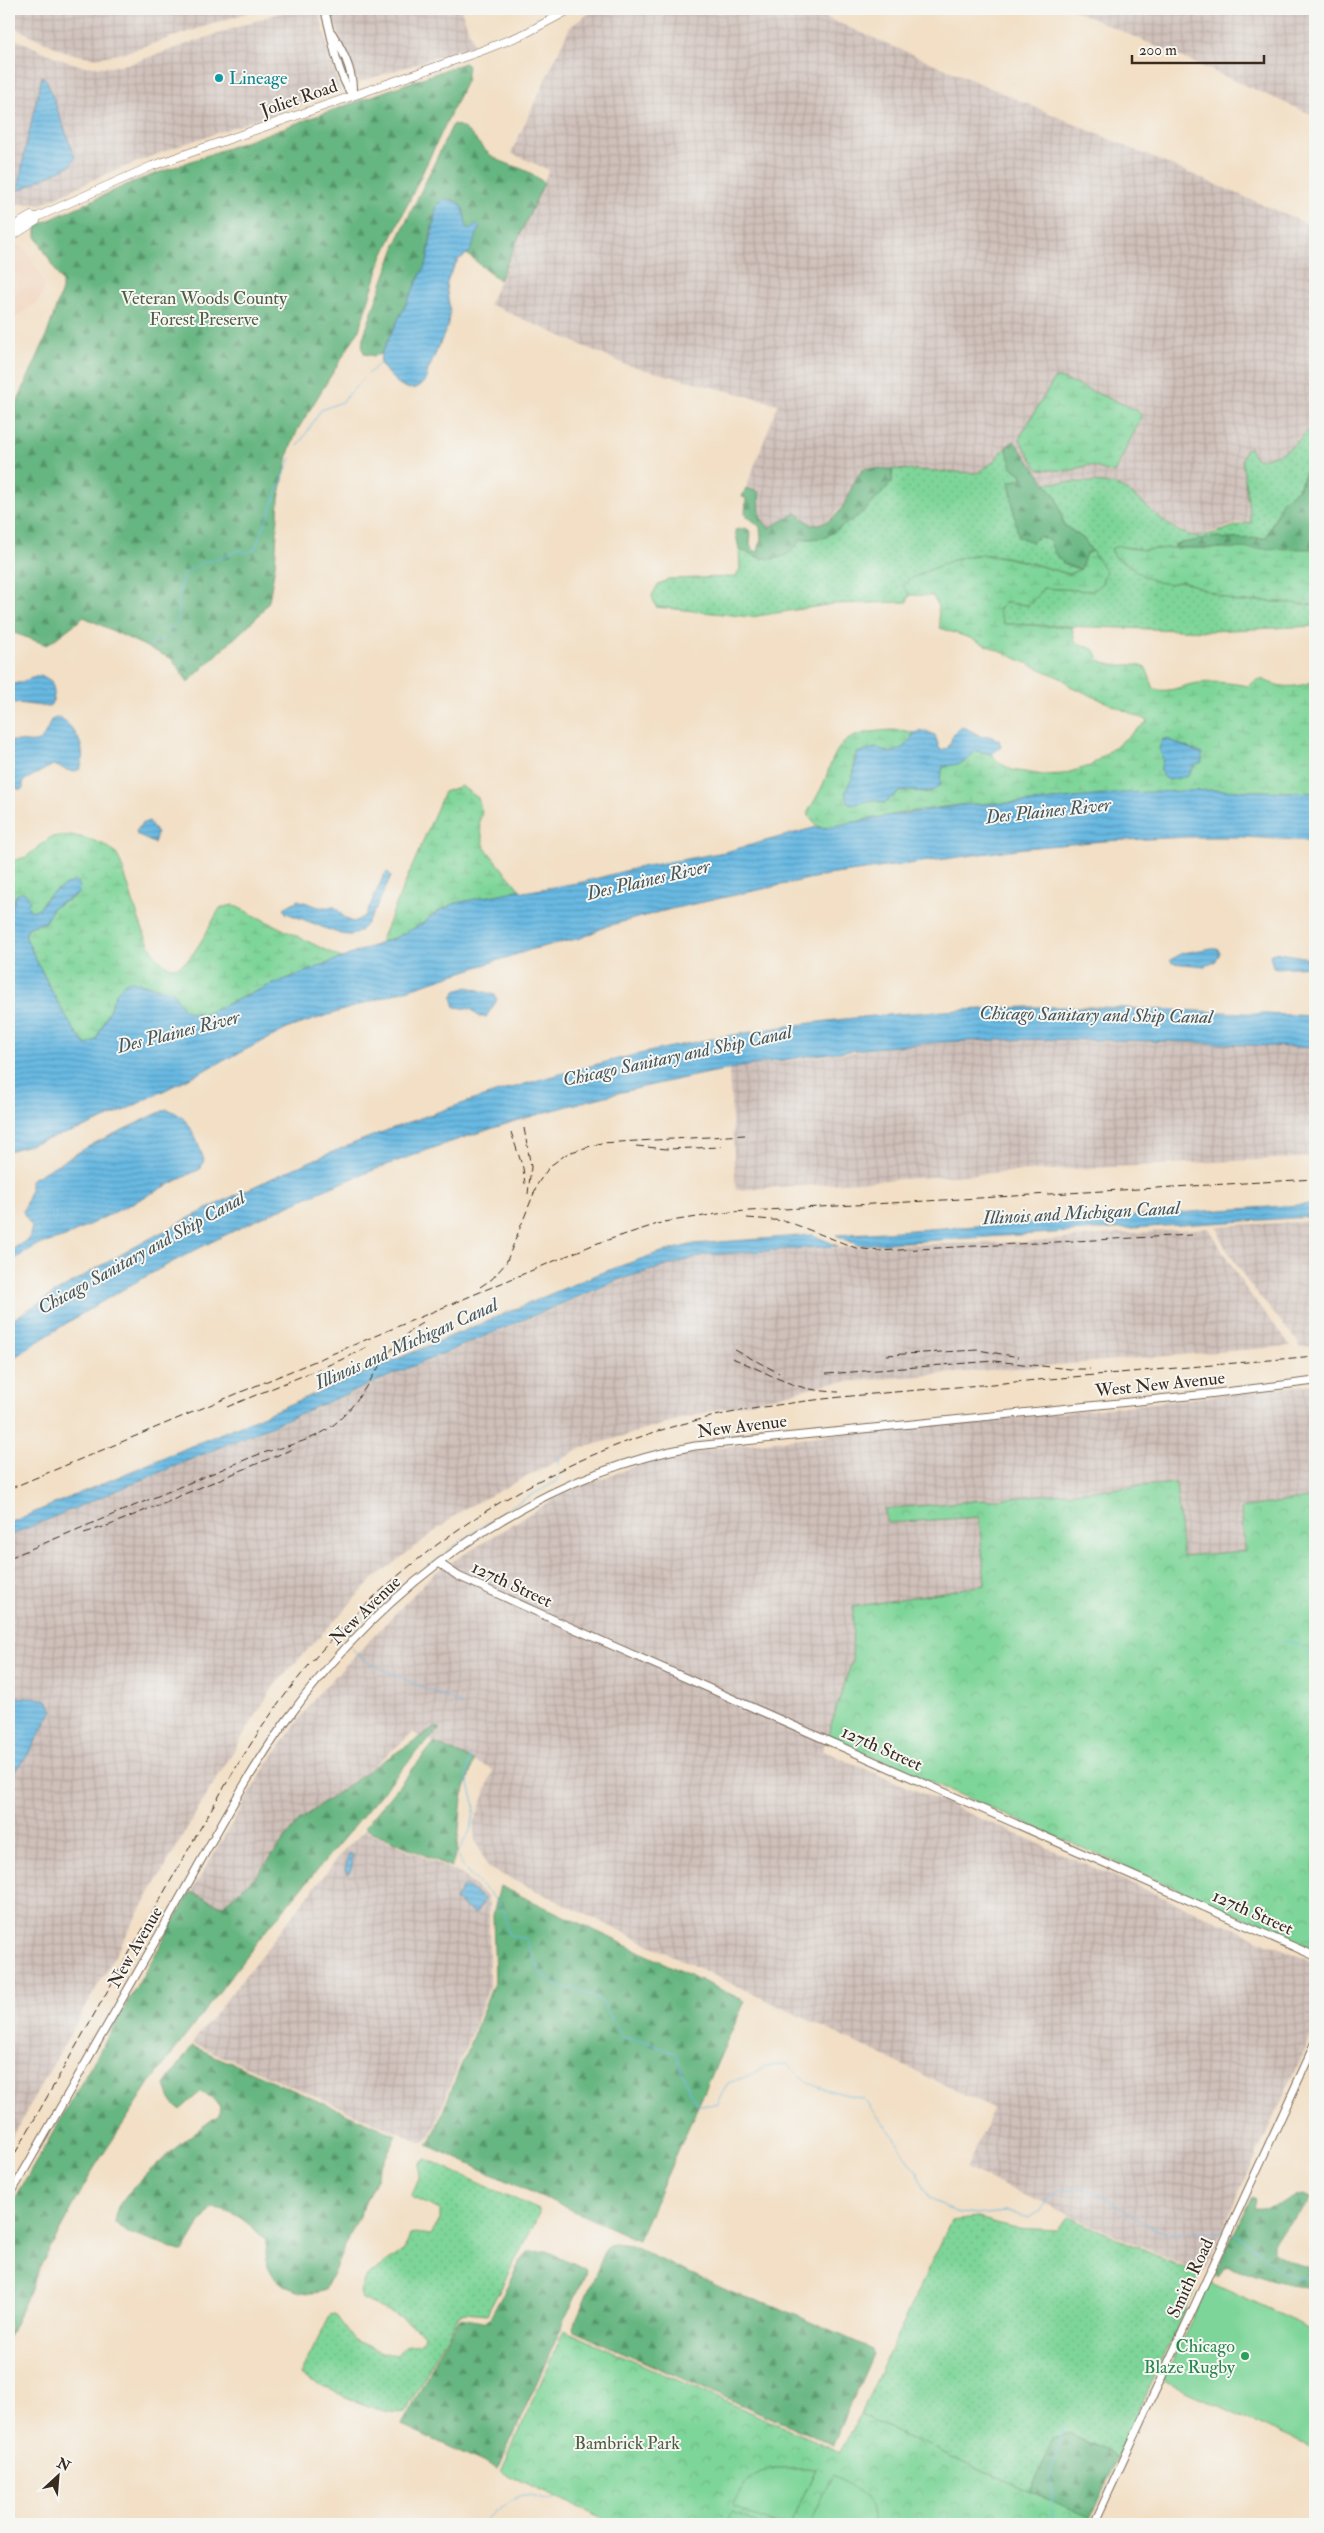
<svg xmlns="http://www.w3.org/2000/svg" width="1324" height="2533" viewBox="0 0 1324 2533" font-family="'IM FELL Double Pica',serif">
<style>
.built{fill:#f2d4be}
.industrial{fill:url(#industrial-grid)}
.grass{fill:url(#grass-dots);stroke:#5c805c}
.forest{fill:url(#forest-firs);stroke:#507050}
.wetland{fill:url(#wetland-marsh);stroke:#5c805c;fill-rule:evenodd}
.park{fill:url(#park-crowns);stroke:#5c805c}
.pitch{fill:#7ed599;stroke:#5c805c}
.water{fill:url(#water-rules);stroke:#527280}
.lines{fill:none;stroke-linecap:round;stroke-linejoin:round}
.stream{stroke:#68b9e3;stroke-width:1}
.secondary-casing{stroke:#7b6958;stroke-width:9}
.primary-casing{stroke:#7b6958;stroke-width:9}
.secondary{stroke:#fff;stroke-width:7}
.primary{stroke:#fff;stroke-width:8}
.rail{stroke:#3b2a1e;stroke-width:1;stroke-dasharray:8 4;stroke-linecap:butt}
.culture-dot{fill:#0f9aa8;stroke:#f6f6f2;stroke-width:2}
.leisure-dot{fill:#2e9e5b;stroke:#f6f6f2;stroke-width:2}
.labels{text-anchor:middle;stroke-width:4;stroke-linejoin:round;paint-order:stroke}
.culture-label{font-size:18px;fill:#0d838f;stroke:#f6f6f2;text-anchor:start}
.street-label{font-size:18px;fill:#3b2a1e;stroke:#f6f6f2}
.park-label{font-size:18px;fill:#4f5d43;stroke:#f6f6f2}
.leisure-label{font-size:18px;fill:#27864d;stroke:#f6f6f2;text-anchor:end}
.water-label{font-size:19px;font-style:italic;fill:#485559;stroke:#f6f6f2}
</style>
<defs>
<pattern id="industrial-grid" width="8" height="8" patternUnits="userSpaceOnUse" patternTransform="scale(1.25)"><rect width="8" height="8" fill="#cfc0ba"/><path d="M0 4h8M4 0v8" fill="none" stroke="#b3a59f"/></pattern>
<pattern id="grass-dots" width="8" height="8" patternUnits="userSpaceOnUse" patternTransform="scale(1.25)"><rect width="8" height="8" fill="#7ed599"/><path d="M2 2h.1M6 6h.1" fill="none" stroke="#6eb783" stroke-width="1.8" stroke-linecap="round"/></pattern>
<pattern id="forest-firs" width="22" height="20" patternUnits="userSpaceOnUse" patternTransform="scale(1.25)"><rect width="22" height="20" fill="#66b681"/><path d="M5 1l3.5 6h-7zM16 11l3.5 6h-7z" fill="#559469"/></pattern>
<pattern id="wetland-marsh" width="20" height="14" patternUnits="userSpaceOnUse" patternTransform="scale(1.25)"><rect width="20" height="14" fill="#7ed599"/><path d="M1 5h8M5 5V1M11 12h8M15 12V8" fill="none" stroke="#6eb783"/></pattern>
<pattern id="park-crowns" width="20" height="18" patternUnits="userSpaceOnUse" patternTransform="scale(1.25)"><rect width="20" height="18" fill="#7ed599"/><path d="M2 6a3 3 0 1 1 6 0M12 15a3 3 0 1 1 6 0" fill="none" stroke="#6eb783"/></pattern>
<pattern id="water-rules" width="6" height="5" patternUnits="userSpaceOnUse" patternTransform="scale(1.25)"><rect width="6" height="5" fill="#68b9e3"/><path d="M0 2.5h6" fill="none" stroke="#5797b7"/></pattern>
</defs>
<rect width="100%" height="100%" fill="#f6f6f2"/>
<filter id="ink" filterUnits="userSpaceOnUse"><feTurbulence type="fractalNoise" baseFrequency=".02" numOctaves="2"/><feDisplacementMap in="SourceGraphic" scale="10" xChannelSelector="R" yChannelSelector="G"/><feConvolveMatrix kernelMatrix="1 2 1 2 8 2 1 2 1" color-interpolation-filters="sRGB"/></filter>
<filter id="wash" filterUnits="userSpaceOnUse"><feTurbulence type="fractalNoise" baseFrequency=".0096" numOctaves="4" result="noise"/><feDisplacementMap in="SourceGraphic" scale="20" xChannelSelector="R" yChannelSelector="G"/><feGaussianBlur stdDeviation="1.12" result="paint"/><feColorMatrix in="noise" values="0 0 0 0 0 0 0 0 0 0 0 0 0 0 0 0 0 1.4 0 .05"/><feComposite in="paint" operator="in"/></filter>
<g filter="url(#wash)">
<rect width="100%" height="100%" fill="#f2dfc5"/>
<path class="built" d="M13,243l13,6 18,35v8l-8,12 -27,17v-75z"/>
<g class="industrial">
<path d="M9,9h249l-131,43 -31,6 -28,-5 -59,-28z"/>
<path d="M290,9h28l22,82 -159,54 -77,30 -63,29h-32v-168l51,23 22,7 28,1 22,-4z"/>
<path d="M329,9h132l13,36 -117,38z"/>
<path d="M595,9h211l509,218v193l-21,27 -19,10 -18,2 -4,-3 -11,4 9,63h-12l-39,13 -12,-1 -23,-12 -13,-13 -48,-26 -59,-1 -31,-42 -22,22 -15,10 -112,-5 -4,4 -14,30 -16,16 -11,6 -8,1 -16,-12 -27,15 -9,-11 -1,-25 -13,-4 32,-84 -154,-40 -135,-60 60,-134 -38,-17 59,-126z"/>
<path d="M1071,9h244v107z"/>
<path d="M1078,1039l237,9v109l-321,16 -258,17 -7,-121 168,-23 86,-5z"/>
<path d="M1315,1221v125l-16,1 -1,-5 -49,-58 -27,-42 -5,-16z"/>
<path d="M1209,1228l37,61 45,57 -461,37 -142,34 -105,31 -119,61 -91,70 -99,107 -72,116 -193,340v-605l613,-257 67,-21 38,-6 166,-8 141,-3 68,-7z"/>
<path d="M1315,1384v113l-74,11 4,43 -62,5 -7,-73 -288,40 91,-6 6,69 -132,21 -1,54 -23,72 -7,17 493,213v65l-113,246 -236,-105 27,-61 -505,-240 -13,-28 -1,-17 19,-53 -80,-37 -54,45 -60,43 -42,54 -35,31 -31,-14 78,-131 49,-67 116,-121 129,-80 77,-29 81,-17 114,-13 264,-25z"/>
<path d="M365,1830l96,44 26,23 2,6v85l-59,149 -8,6 -230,-100 152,-193z"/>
</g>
<g class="grass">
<path d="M1315,420v31l-17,38 -15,11 -17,38 -40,1 -8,-2 -42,7 -1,4 -31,2 -26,-4 -7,3 5,9 53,26 14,-3 53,21 28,-1 51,4v21l-106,5 -205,-7 -6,-14 6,-7 25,2 14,-17 50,3 -9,-52 -20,-14 -7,-27 -12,-15c21,0 60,-4 77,5 24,13 40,39 66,47 19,6 43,-11 63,-12l-9,-63 3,-10 5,-3 3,9 4,3c28,-3 43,-16 58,-39z"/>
<path d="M1006,447l6,20 10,8v5l-13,1 30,55 11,5c5,16 15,25 31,28l-12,5c-30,-7 -69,-24 -101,-18 -18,3 -43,17 -60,24l-5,6 7,9 -3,7 -74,2 -82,13 -95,-10 -4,-11 5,-10 11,-7 67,-2 5,-8 -1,-20 23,10 34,-12 5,-8h13l54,-31 24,-26v-13l85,4 15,-10z"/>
<path d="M427,2159l112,51 1,3 -53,101 -23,-2 -5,3 -54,97c-24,6 -81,-26 -105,-37l30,-60 5,-1 19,26 31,13 12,2 7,-9c10,-3 18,2 21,-11 -16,-16 -42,-26 -63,-36l-2,-7 5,-14 39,-28 6,-15 4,-2 17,2 9,-15v-10l-29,-13 8,-18 1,-16z"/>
<path d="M1069,2217l128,57 -1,12 -79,173 -8,-7 -40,-19 -15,5 -25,53 -169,-76 91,-194 27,-3 37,10 41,2z"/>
</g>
<g class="forest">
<path d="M464,63l4,2 -2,16 -84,177 -23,72 -61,99 -9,22 -10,48 -4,66 -6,36 -11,15 -70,66 -16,-23 -88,-42 -37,28 -38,-14v-211l36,-80 17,-50v-8l-26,-46v-10l97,-44z"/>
<path d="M453,124c19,4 24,22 39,32 18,12 32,9 52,27l-45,97 -32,-26 9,-19 -9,-7 -14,-29 -14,3 -8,29 -4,31 -46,92 -7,2 -9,-2 -3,-5 1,-11 35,-99z"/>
<path d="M1014,441l43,57 7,27 20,14 8,12 -6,3 -5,15c-18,-3 -26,-10 -31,-28l-11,-5 -6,6 -15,-5 -9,-56 12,-1 1,-5 -10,-8 -6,-20z"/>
<path d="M1315,451v98l-140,-1v-4l43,-7 8,2 40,-1 17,-38 15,-11z"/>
<path d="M865,468l27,1v13l-24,26 -17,13 -27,17 -23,1c-18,28 -35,22 -62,10l-4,-19 11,-2 5,4 -1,12 3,6 5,2 3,-14 -1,-11 -15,-13 1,-16 -4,-1 4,-9 13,4 1,25 9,11 27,-15 16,12c39,-3 33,-41 53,-57z"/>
<path d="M435,1728h4v2l-21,20 -155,184 -113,149 -56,85 -53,97 -32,72v-128l182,-317 31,14 35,-31 42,-54 73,-53z"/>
<path d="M434,1743l40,18 -12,37 -5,53 -6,16 -87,-39z"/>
<path d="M500,1886l245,115 -107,239 -211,-95 5,-6 63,-159 -2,-65z"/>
<path d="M192,2046l204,89 -71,155c-21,10 -55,-6 -59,-30 -2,-7 0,-14 0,-20 -16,-15 -31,-31 -54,-32l-12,15 -17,29 -55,-19 -14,-11c1,-5 2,-11 4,-15 15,-26 75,-75 101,-92l1,-10 -9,-8 -11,-5 -20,18c-9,-6 -12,-14 -15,-25z"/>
<path d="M1305,2195l6,3 -2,5 -37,39v9c10,8 29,17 42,15l1,-3v23c-21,5 -66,-14 -88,-20l-8,10 -4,-3 37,-77 4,2 -2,9c17,2 34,-10 51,-12z"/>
<path d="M615,2244l16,2 106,49 36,10 99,44 1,5 -40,91 -259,-114 -1,-4 34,-80z"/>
<path d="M546,2251l40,18 -1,6 -87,194 -96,-44 50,-95 8,-12 24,4 6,-4 30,-56 9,-10z"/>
<path d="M1069,2433l40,19 8,7 -29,65 -59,-33 25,-53z"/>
</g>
<g class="wetland">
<path d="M1055,378h5l77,32 5,6 -28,57 -26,-8 -18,6 -32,-2 -18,-29 1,-5z"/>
<path d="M1118,546l26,4 26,-2 145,1v56l-51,-4 -28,1 -53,-21 -14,3 -12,-2 -14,-6 -18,-14 -9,-4 -5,-9z"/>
<path d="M1092,551l14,20 -4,12 -9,8 -50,-3 -14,17 -25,-2 -6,7 6,14 68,3 3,15 20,8 4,10c22,11 31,0 47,8l8,21c18,5 28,-5 46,-6 16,-2 32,0 48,3 15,-12 13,-5 29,-1 12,3 29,1 38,-5v113c-95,-5 -185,-1 -279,9 -25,2 -50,1 -75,3 -46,5 -92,14 -138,23 -9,-2 -12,-8 -15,-16 6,-11 14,-23 18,-35 11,-32 17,-42 53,-46 11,-1 25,-2 34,2 -2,12 -12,16 -22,20l-14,-5 -20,5 -3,6v16l-9,18 39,10 15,-11 13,-2 17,3 12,-9 -1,-6 3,-11 20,-5 8,-10 5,-1 16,3 6,8 14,8 31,5 20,-1 27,-8 58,-45 -78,-35 -7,-7 -93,-41 -30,-10 -2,-21 -5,-11 -23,-1 -7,-9 5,-6c17,-7 42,-21 60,-24 32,-5 71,11 101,18l12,-5 5,-15zM1163,739h4l35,15 -11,18 -21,8 -7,-16z"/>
<path d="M461,786l17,12 4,14 -3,10 6,26 35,42 -64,13 -19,9 -15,12 -25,13 -17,5 64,-150z"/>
<path d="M71,835c15,4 34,6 45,19 13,15 31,139 69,108 11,-8 28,-42 35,-54l13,-3 109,53 -69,26 -66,29h-15l-10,-4 -9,-17 -41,-11 -15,11 -21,48 -9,5c-14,-7 -55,-92 -62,-110l4,-8 16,-5 8,-15 23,-11 -20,-6 -13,11 -3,7 -9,3 -15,-16 -7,20v-53l17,-5 25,-20z"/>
</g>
<g class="park">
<path d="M1176,1483l7,73 62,-5 -4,-43 74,-11v452l-488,-212 25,-76 1,-54 132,-22 -6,-68 -91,6 -4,-14z"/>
<path d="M564,2330l276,122 20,-37 231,104 -3,5h-471l-116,-52z"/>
</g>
<g class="pitch">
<path d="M1209,2282l106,49v118l-152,-68z"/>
<path d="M773,2469h43l-26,55h-14l-42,-18c10,-21 15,-33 39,-37z"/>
<path d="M833,2475c24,12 36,22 42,49h-65z"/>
<path d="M732,2512l30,12h-37z"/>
</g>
<g class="water">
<path d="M42,76l5,5 28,77 -4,7 -53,26 7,-41z"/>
<path d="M446,199l12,3 5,6 4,20 3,1 6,-5 4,3 -10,25 -12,8 -9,16 -3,9 4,26 -2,14 -21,48v6c-3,2 -5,6 -9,8 -15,8 -31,-14 -38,-24l1,-9 46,-92 9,-53 3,-7z"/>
<path d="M41,675l10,6c4,10 5,17 -2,26l-40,-5v-16z"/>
<path d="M59,717c17,11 29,33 21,52l-7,3 -20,-7 -30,16v7l-2,2 -12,-5v-45c4,2 7,1 11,1 22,4 23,-1 31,-21z"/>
<path d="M962,726l20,11 7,-1 10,4 2,7 -9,7c-24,-5 -12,-4 -28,8 -5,3 -15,3 -21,5l-3,11 1,6c-11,14 -25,4 -41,8 -6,2 -10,8 -16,11 -4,-1 -8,-3 -12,-3 -8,0 -25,12 -26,-5 -1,-6 5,-13 7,-19 3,-8 1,-15 4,-23l20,-5 14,5c10,-4 20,-8 22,-20l13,-2 9,4 5,15 8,-2 6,-15z"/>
<path d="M1163,739h4l35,15v8l-9,4 -5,10 -18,4 -7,-3 -3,-7 3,-10 -4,-12z"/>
<path d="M1214,790l101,3v48l-71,-4h-55l-86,4 -78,7 -198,27 -156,34 -64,17 -26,12 -48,11 -242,78 -170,85 -38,16 -74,23v-185l2,-2 -2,-6v-43l7,-20 7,-3 5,3 2,7 -3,3 4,6 9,-3c7,-15 20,-20 34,-27l4,2 1,10 -26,14 -8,15 -16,5 -4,8c6,17 49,104 62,110l9,-5 21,-48 8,-9 7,-2 41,11 10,17 9,4h15l66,-29 124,-47 25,-13 15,-12 19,-9 64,-13 4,2 59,-10 53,-14 89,-16 92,-25 6,1 64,-12 76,-11 72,-3 88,-9z"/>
<path d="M149,821l8,13 -3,9 -16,-7 -2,-4 5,-8z"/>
<path d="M388,872l3,4c-37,81 -31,63 -105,37l-2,-5 14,-8 21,7h16l11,12 8,3 12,-7 18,-40z"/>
<path d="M1212,948h5l3,5 -5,9 -10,4 -33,-3 -2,-3 13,-7z"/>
<path d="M1274,952l41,7v7l-39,2 -3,-1 -3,-12z"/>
<path d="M468,987l27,8 2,5 -11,17h-7l-8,-8 -16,-2 -3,-10 4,-6z"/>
<path d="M1030,1007h71l214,9v32c-139,-6 -280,-15 -420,-2 -309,29 -630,139 -886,315v-39c244,-158 521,-263 810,-300 70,-9 140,-12 211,-15z"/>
<path d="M167,1109c24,8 29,30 37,51l-4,9 -135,68 -30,9 -26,17v-12l20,-12 3,-12 -9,-15 7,-21v-11l65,-37z"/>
<path d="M1315,1204v13l-22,1 -435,27 -22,-10z"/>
<path d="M813,1235l25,11 -133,9 -84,24 -612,257v-13l589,-249 57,-20 39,-10z"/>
<path d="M9,1695c13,5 25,1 38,5l6,10 -24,43 -17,21 -3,13z"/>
<path d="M349,1853l4,2 -1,12 -4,7 -3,-4z"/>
<path d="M466,1886l19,14 -10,14 -20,-14 7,-12z"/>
</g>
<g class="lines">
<g class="stream">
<path d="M368,374l12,-11"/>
<path d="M298,446l23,-36 21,-8 21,-23"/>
<path d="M149,646l15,-7 15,-21 -1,-18 5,-26 20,-12 19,-4 17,-8 7,3 9,-4 36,-91"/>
<path d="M559,1465l-1,-8 9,-9"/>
<path d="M447,1551l65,-45 43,-24 6,-10"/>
<path d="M348,1640l1,-9 5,-6 88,-69"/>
<path d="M1281,1642c21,-1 21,4 34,18"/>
<path d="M351,1648l16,14 95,43"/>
<path d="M470,1756l-3,21 8,29 -4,23 -14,25c7,24 29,32 43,51 8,9 5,19 9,30l16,4 17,36 19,12 20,3 22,13 19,34 29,6 25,10 14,40 10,12h16l12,-22 23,-8 14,-9 22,-2 21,19 16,6 40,10 31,39 14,25 9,10 11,24 26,15 20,3 32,-3 23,5 11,-6 9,-14 9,-6 22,-3 20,6 31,22 21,12 17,5 54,-2"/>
<path d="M1232,2233c27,10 51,56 83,44"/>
<path d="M479,2524c11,-6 36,-28 46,-29 11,-1 20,7 30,4"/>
<path d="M1054,2524l-4,-50 9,-28 3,-20"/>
</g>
</g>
</g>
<g filter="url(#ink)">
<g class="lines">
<g class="secondary-casing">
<g id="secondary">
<path d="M324,9c9,28 11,61 28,86"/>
<path d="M332,33c12,19 23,41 20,62"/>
<path d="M439,1563l19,13 101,46 756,334"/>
<path d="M9,2197c51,-90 104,-181 155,-271 40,-69 76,-141 122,-205 97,-135 243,-245 409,-275l513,-52 107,-13"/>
<path d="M1094,2524l221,-480"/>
</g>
</g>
<g class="primary-casing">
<g id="primary">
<path d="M9,229l22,-13 6,1 115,-51 329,-115 43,-17 47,-25"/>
<path d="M9,238l27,-17 1,-4"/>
</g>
</g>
<use href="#secondary" class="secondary"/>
<use href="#primary" class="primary"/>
<g class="rail">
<path d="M524,1128l7,39 -3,27"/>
<path d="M511,1132l12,36 2,16"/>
<path d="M636,1146l31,3 54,-2"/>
<path d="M747,1218l39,3 70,27 23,3 313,-16"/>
<path d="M480,1287l12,-8 14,-16 32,-80 12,-17 18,-13 33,-10 144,-8"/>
<path d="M735,1350l44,23"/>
<path d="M886,1355l92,-5 41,7"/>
<path d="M732,1358c41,16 59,33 107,34"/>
<path d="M826,1374l168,-13 76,8h20"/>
<path d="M227,1407l121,-50 22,-12"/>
<path d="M9,1489l586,-245 69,-22 67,-10 584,-33"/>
<path d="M84,1533l26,-8 185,-77"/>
<path d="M9,1558c79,-33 158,-66 238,-99 25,-11 55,-14 78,-28 44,-28 53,-86 101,-110"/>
<path d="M9,2164c54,-95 108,-190 162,-284 39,-68 76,-138 125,-199 106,-134 266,-236 434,-268 83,-16 167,-21 251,-28 111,-10 223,-19 334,-29"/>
</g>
</g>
</g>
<circle class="culture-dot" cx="219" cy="78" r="5"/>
<circle class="leisure-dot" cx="1245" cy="2356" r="5"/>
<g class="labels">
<g class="culture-label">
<text x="229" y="84">Lineage</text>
</g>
<g class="street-label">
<text transform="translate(299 98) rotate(-19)" y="6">Joliet Road</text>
<text transform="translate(1160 1384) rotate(-6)" y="6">West New Avenue</text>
<text transform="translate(742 1426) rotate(-7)" y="6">New Avenue</text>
<text transform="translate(512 1584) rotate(25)" y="6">127th Street</text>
<text transform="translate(365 1610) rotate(-44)" y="6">New Avenue</text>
<text transform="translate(882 1748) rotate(24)" y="6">127th Street</text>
<text transform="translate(1253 1912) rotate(24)" y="6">127th Street</text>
<text transform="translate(135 1947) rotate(-60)" y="6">New Avenue</text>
<text transform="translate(1190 2278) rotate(-65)" y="6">Smith Road</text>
</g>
<g class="park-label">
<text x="204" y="304">Veteran Woods County<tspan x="204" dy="21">Forest Preserve</tspan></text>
<text x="627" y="2449">Bambrick Park</text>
</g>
<g class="leisure-label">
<text x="1235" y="2352">Chicago<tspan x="1235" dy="21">Blaze Rugby</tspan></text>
</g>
<g class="water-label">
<text transform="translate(1048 810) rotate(-6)" y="7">Des Plaines River</text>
<text transform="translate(648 879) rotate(-13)" y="7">Des Plaines River</text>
<text transform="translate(1096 1014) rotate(1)" y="7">Chicago Sanitary and Ship Canal</text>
<text transform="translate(178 1031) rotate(-14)" y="7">Des Plaines River</text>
<text transform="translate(677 1055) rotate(-12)" y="7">Chicago Sanitary and Ship Canal</text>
<text transform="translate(1081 1212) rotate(-3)" y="7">Illinois and Michigan Canal</text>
<text transform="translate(141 1252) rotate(-29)" y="7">Chicago Sanitary and Ship Canal</text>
<text transform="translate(406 1343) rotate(-24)" y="7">Illinois and Michigan Canal</text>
</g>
</g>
<rect width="1324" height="2533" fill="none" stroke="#f6f6f2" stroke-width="30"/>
<g transform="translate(58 2476) rotate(26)" stroke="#f6f6f2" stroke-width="4" paint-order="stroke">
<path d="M0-4L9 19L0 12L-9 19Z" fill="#3b2a1e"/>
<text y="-8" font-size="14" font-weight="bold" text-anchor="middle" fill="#3b2a1e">N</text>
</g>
<path d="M1132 55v8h132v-8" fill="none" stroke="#3b2a1e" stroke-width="2.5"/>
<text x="1139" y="55" font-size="15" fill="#3b2a1e" stroke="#f6f6f2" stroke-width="4" paint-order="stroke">200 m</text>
</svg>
